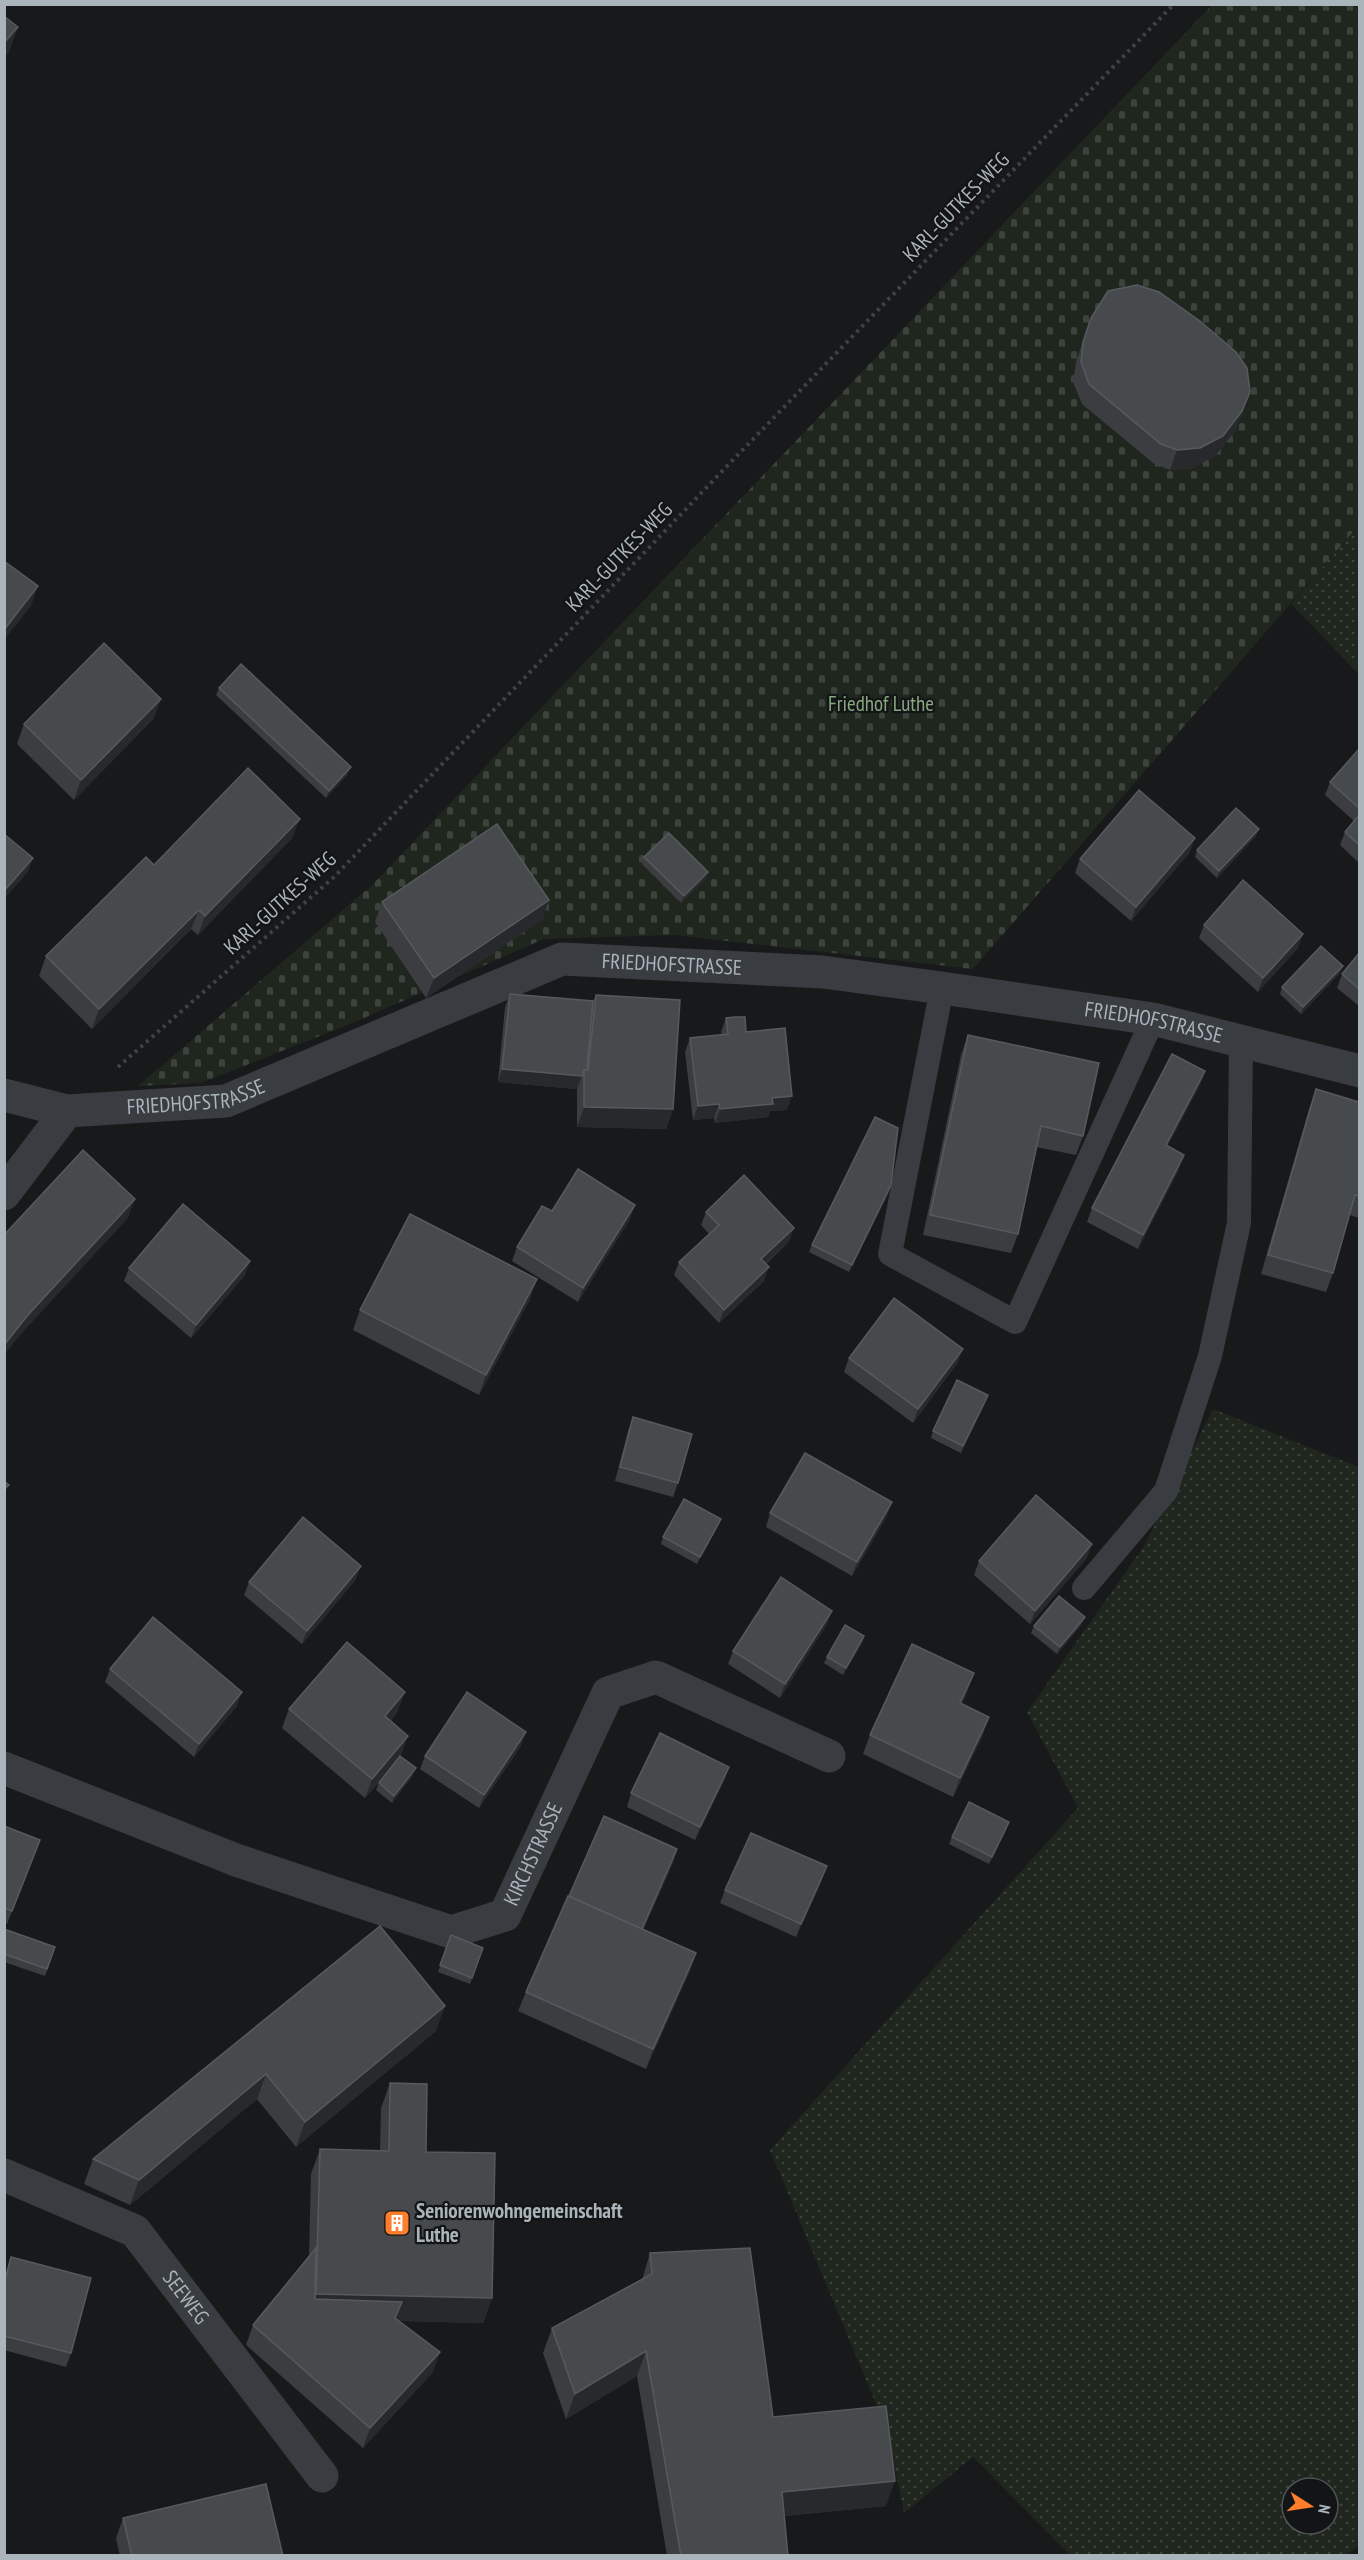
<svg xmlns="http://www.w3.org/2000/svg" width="1364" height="2560" viewBox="0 0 1364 2560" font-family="'PT Sans Narrow',sans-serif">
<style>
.grass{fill:url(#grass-dots);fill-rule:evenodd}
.cemetery{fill:url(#cemetery-stones)}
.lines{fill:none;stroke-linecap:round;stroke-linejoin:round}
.path{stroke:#3e4347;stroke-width:4;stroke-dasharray:3 4.5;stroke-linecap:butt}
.service{stroke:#393c40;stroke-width:24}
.minor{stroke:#393c40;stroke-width:33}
.wall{fill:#3b3d40}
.shaded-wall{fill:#28292c}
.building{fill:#474a4d;stroke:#565a5f;stroke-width:1.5}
.labels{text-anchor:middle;stroke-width:4.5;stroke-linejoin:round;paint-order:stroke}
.street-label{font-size:21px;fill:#a9b4bb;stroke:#131416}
.park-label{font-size:21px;fill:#87a87f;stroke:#131416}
.poi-label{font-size:21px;font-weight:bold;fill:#a9b4bb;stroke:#131416;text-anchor:start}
</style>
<defs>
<pattern id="grass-dots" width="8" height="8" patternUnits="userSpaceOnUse" patternTransform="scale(1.5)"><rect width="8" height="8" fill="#1e261d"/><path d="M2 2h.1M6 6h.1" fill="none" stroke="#3c433c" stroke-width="1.8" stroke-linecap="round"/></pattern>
<pattern id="cemetery-stones" width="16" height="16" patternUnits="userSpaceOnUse" patternTransform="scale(1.5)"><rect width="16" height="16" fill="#1e261d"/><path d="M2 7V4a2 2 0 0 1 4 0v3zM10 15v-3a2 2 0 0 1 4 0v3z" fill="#3c433c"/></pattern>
</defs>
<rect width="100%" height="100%" fill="#18191b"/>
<g class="grass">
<path d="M1359,525v149l-68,-70z"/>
<path d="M1213,1409l146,58v1079l-15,10 -274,-1 -97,-98 -69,56 -17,-83 -117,-280 308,-342 -51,-96 117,-166zM1292,2488h36v36h-36z"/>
</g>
<path class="cemetery" d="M1212,5h147v520l-386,444 -299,-34 -130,4 -189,83 -154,61 -63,3 234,-201z"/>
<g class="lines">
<path class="path" d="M118,1067l216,-190 395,-413 445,-460"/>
<g class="service">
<path d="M942,988l-52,266 125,68 138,-303"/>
<path d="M1084,1588l82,-97 44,-135 29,-133 2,-182"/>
</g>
<g class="minor">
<path id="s1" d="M4,1095l63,16 159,-10 336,-142 261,13 119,16 211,31 207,52"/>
<path d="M4,1194l63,-83"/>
<path id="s2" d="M4,1768l232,92 215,72 54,-17 103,-222 48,-16 173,79"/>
<path id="s3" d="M4,2175l131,56 187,245"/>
</g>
</g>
<g class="wall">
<path d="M1091,318l159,74 -15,39 -19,24 -23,13 -23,2 -17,-7 -71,-59 -9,-22 3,-20z"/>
<path d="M219,688l129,86 -22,24 -110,-103z"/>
<path d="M154,718l-80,82 -57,-56 7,-20z"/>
<path d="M1359,749v114l-19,-18 5,-13 9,-11 -29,-26 5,-13z"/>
<path d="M1256,836l-39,42 -22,-21 2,-7z"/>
<path d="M292,838l-94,97 -7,-6 -99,100 -53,-53 7,-20 108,-91z"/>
<path d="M1190,852l-59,69 -56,-48 5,-14z"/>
<path d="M644,857l62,22 -25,24 -39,-39z"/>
<path d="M549,900l-7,20 -116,78 -51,-76 7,-20z"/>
<path d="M1204,925l94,23 -40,44 -59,-54z"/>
<path d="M1359,953v53l-22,-18 5,-14z"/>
<path d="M1343,966l-3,7 -39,41 -21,-20 2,-7z"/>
<path d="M510,994l83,7 3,-6 77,114 -7,20 -89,-2v-38l-79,-7 7,-75z"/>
<path d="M726,1018l20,14 41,78 -17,1 -2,6 -53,6 -1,-5 -21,2 -8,-68 5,-14 32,-3 -1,-3z"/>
<path d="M968,1035l115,101 -7,19 -40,-8 -18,87 -7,19 -88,-18 38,-180z"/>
<path d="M1205,1071l-5,14 -33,61 12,23 -41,80 -51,-27 5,-14z"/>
<path d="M1316,1089l43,13v116l-10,-3 -16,58 -7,19 -65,-18 48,-165z"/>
<path d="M889,1192l-40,80 -40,-20 3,-7z"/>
<path d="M552,1211l78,8 -52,83 -66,-41 5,-14z"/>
<path d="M706,1212l83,30 -23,22 -2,17 -45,42 -45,-48 5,-13 30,-28 -8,-9z"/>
<path d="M129,1268l116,7 -54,63 -67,-57z"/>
<path d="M530,1299l-51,96 -126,-65 7,-20z"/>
<path d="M849,1358l109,4 -45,61 -69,-51z"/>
<path d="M988,1395l-27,58 -30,-15 2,-7z"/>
<path d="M633,1417l45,66 -5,14 -58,-16 13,-50z"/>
<path d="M770,1513l117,3 -35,60 -86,-49z"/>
<path d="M721,1519l-3,7 -21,38 -36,-20 2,-7z"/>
<path d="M1087,1558l-57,66 -56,-49 5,-14z"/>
<path d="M356,1579l-54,65 -58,-49 5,-13z"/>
<path d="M827,1624l-47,74 -52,-34 5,-13z"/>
<path d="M1082,1624l-25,30 -26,-21 3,-7z"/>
<path d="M864,1636l-2,7 -19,32 -19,-12 3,-6z"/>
<path d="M110,1669l127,37 -43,51 -89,-75z"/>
<path d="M967,1693l-5,11 27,13 -7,20 -29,60 -90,-43 7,-19z"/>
<path d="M289,1709l109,2 -7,9 10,35v1l12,19 -21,28 -16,-13 3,-7 12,-15 -26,30 -83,-70z"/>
<path d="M521,1746l-42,62 -59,-39 5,-13z"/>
<path d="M729,1767l-5,14 -29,59 -68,-33 4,-14z"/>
<path d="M4,1826l31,27 -28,71 -3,-1z"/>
<path d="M1006,1829l-17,35 -40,-20 3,-7z"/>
<path d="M677,1849l-4,14 -30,67 53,23 -7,20 -43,96 -128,-58 8,-19z"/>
<path d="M822,1880l-26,57 -76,-34 5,-13z"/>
<path d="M380,1926l56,105 -140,116 -39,-48 -127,106 -46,-21 9,-25z"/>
<path d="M4,1929l51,18 -10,29 -41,-14z"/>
<path d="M451,1935l32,13 -13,36 -32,-12z"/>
<path d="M390,2083l36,69 66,146 -9,25 -83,-2 33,51 -70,76 -117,-103 7,-20 56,-69 2,-82 9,-25 60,2 1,-43z"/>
<path d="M650,2253l123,164 113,89 -102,10 4,40h-121l-30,-180 -71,43 -23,-66 9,-25 90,-48z"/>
<path d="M11,2257l60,96 -5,14 -62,-17v-71z"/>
<path d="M123,2518l160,38h-163l-4,-18z"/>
</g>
<g class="shaded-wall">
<path d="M18,27l-9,25 -5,5v-14z"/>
<path d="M1250,392l-15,39 -19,24 -23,13 -23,2 7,-20z"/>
<path d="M38,586l-7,20 -27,34v-10z"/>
<path d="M161,699l-7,19 -80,82 7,-20z"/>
<path d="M351,767l-3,7 -22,24 3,-7z"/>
<path d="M300,819l-8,19 -94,97 7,-19z"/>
<path d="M1259,829l-3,7 -39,42 2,-7z"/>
<path d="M1195,838l-5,14 -59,69 5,-14z"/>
<path d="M33,858l-5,14 -24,27v-8z"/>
<path d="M708,872l-2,7 -25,24 3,-7z"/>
<path d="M549,900l-7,20 -116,78 8,-20z"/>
<path d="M199,910l-8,19 -99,100 7,-20z"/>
<path d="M1303,934l-5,14 -40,44 5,-14z"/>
<path d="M1343,966l-3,7 -39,41 2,-7z"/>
<path d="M502,1069l80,7 -5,13 -79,-7z"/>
<path d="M1205,1071l-5,14 -39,74 5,-14z"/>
<path d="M792,1096l-5,14 -17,1 -2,6 -53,6 5,-14 52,-11z"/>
<path d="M719,1104l-5,14 -21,2 5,-14z"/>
<path d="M584,1107l89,2 -7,20 -89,-2z"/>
<path d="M1184,1155l-5,14 -41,80 5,-14z"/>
<path d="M891,1185l-2,7 -40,80 3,-7z"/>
<path d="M135,1199l-7,19 -107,116 -17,21v-10l24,-30z"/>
<path d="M635,1205l-5,14 -52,83 5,-14z"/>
<path d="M794,1228l-5,14 -33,30 5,-13z"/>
<path d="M250,1261l-5,14 -54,63 5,-13z"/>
<path d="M769,1267l-5,14 -45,42 5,-13z"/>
<path d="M537,1279l-7,20 -51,96 7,-20z"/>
<path d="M963,1349l-5,13 -45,61 5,-14z"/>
<path d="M988,1395l-2,7 -25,51 2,-7z"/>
<path d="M9,1485l-5,11v-7z"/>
<path d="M892,1502l-5,14 -35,60 5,-14z"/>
<path d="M721,1519l-3,7 -21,38 3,-7z"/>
<path d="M1092,1544l-5,14 -57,66 5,-13z"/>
<path d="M361,1566l-5,13 -54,65 5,-13z"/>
<path d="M832,1611l-5,13 -47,74 5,-14z"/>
<path d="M1085,1617l-3,7 -25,30 3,-7z"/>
<path d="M864,1636l-2,7 -19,32 3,-7z"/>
<path d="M974,1673l-7,20 -14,30 7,-20z"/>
<path d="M242,1692l-5,14 -43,51 5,-13z"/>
<path d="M405,1692l-7,19 -20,24 7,-19z"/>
<path d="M989,1717l-7,20 -29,60 7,-19z"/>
<path d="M526,1732l-5,14 -42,62 5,-13z"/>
<path d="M408,1736l-7,19 -36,43 7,-19z"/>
<path d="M729,1767l-5,14 -29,59 5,-13z"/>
<path d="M416,1768l-3,7 -21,28 2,-7z"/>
<path d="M677,1849l-4,14 -39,86 5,-14z"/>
<path d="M827,1866l-5,14 -26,57 5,-13z"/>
<path d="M696,1953l-7,20 -43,96 7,-20z"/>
<path d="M445,2006l-9,25 -140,116 9,-25z"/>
<path d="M266,2074l-9,25 -127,106 9,-25z"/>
<path d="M316,2294l176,4 -9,25 -176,-4z"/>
<path d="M646,2351l-9,25 -71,43 9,-25z"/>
<path d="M440,2352l-7,20 -70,76 7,-20z"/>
<path d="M895,2481l-9,25 -113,11 9,-25z"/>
</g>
<g class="building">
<path d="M4,16l14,11 -14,16z"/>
<path d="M1137,285l22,7 41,29 36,31 11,16 3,24 -8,19 -19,25 -23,12 -23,2 -16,-6 -72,-60 -8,-22 2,-20 8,-24 17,-27z"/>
<path d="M4,561l34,25 -34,44z"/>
<path d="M104,643l57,56 -80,81 -57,-56z"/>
<path d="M241,664l110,103 -22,24 -110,-103z"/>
<path d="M1359,749v59l-29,-26z"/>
<path d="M248,768l52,51 -95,97 -6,-6 -100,99 -53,-53 100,-99 8,8z"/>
<path d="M1139,790l56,48 -59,69 -56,-48z"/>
<path d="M1236,808l23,21 -40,42 -22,-21z"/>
<path d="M1359,815v30l-14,-13z"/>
<path d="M497,824l52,76 -115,78 -52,-76z"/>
<path d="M669,833l39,39 -24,24 -40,-39z"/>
<path d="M4,834l29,24 -29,33z"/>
<path d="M1243,880l60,54 -40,44 -59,-53z"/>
<path d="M1321,946l22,20 -40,41 -21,-20z"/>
<path d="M1359,953v36l-17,-15z"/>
<path d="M510,994l83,7 -6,69h-3l-2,6 -80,-7z"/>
<path d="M596,995l84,5 -7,109 -89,-2v-37h4z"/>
<path d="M735,1017h10l1,15 39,-4 7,68 -20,2 1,6 -53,5 -1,-5 -21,2 -8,-68 38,-4 -2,-16z"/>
<path d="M968,1035l131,28 -16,73 -42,-10 -23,108 -88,-19z"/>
<path d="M1172,1054l33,17 -39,74 18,10 -41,80 -51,-27z"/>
<path d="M1316,1089l43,13v94l-4,-1 -22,78 -65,-18z"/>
<path d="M875,1117l23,11 -7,57 -39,80 -40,-20z"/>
<path d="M83,1150l52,49 -107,116 -24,30v-110z"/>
<path d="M578,1169l57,36 -52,83 -66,-41 25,-41 10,5z"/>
<path d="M744,1175l50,53 -33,31 8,8 -45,43 -45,-48 40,-37 -13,-13z"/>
<path d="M183,1204l67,57 -54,64 -67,-57z"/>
<path d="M410,1214l127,65 -51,96 -126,-65z"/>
<path d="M894,1298l69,51 -45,60 -69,-51z"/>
<path d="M957,1380l31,15 -25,51 -30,-15z"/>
<path d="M633,1417l59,17 -14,49 -58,-16z"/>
<path d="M805,1453l87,49 -35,60 -87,-49z"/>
<path d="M4,1481l5,4 -5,4z"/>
<path d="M1036,1495l56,49 -57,67 -56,-50z"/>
<path d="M684,1499l37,20 -21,38 -37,-20z"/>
<path d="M303,1517l58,49 -54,65 -58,-49z"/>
<path d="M781,1577l51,34 -47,73 -52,-33z"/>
<path d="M1059,1596l26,21 -25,30 -26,-21z"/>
<path d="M153,1617l89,75 -43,52 -89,-75z"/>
<path d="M845,1625l19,11 -18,32 -19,-11z"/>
<path d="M347,1642l58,50 -20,24 23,20 -36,43 -83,-70z"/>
<path d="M912,1644l62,29 -14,30 29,14 -29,61 -90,-43z"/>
<path d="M467,1692l59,40 -42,63 -59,-39z"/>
<path d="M660,1733l69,34 -29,60 -69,-34z"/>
<path d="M400,1756l16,12 -22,28 -15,-13z"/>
<path d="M969,1802l40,20 -17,35 -40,-20z"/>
<path d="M604,1816l73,33 -35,80 -73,-33z"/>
<path d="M4,1826l36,14 -28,71 -8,-3z"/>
<path d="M751,1833l76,33 -26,58 -76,-34z"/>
<path d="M568,1896l128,57 -43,96 -127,-57z"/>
<path d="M380,1926l65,80 -140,116 -39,-48 -127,106 -46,-21z"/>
<path d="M4,1929l51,18 -8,22 -43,-15z"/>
<path d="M451,1935l32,13 -11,30 -32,-13z"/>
<path d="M390,2083l37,1 -1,68 69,1 -3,145 -176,-4 4,-145 69,2z"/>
<path d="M316,2248l-1,51 87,3 -7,16 45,34 -70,76 -117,-103z"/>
<path d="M750,2248l23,169 113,-11 9,75 -113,11 6,64h-107l-35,-205 -71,43 -23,-66 100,-54 -2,-21z"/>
<path d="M11,2257l80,21 -20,75 -67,-17v-52z"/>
<path d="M266,2484l17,72h-151l-9,-38z"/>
</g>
<defs>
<g id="building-square" transform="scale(1.35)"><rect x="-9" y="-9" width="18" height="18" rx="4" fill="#ff7d2b" stroke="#131416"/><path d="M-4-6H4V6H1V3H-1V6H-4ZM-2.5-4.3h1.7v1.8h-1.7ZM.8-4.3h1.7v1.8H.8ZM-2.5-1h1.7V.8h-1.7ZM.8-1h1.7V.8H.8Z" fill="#fff"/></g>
</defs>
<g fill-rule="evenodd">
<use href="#building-square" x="397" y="2223"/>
</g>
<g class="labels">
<g class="street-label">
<text transform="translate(956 207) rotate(-46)" y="7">KARL-GUTKES-WEG</text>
<text transform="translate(619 557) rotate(-46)" y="7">KARL-GUTKES-WEG</text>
<text transform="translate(280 903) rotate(-42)" y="7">KARL-GUTKES-WEG</text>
<text dy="7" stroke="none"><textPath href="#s1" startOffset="699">FRIEDHOFSTRASSE</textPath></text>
<text dy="7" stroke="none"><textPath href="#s1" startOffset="1185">FRIEDHOFSTRASSE</textPath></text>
<text dy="7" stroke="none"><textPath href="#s1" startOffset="195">FRIEDHOFSTRASSE</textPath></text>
<text dy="7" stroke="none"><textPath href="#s2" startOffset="600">KIRCHSTRASSE</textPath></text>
<text dy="7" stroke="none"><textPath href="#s3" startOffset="226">SEEWEG</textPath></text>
</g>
<g class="park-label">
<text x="881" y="711">Friedhof Luthe</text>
</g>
<g class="poi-label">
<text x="416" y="2218">Seniorenwohngemeinschaft<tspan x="416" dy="24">Luthe</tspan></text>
</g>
</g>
<rect width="1364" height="2560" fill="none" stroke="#a9b4bb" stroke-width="12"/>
<g transform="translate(1310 2506) rotate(102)"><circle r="28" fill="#131416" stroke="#4f5458" stroke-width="1.5"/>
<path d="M0-4.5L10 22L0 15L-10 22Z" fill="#ff7d2b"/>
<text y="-9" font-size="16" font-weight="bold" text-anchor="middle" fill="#a9b4bb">N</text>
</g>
</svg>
